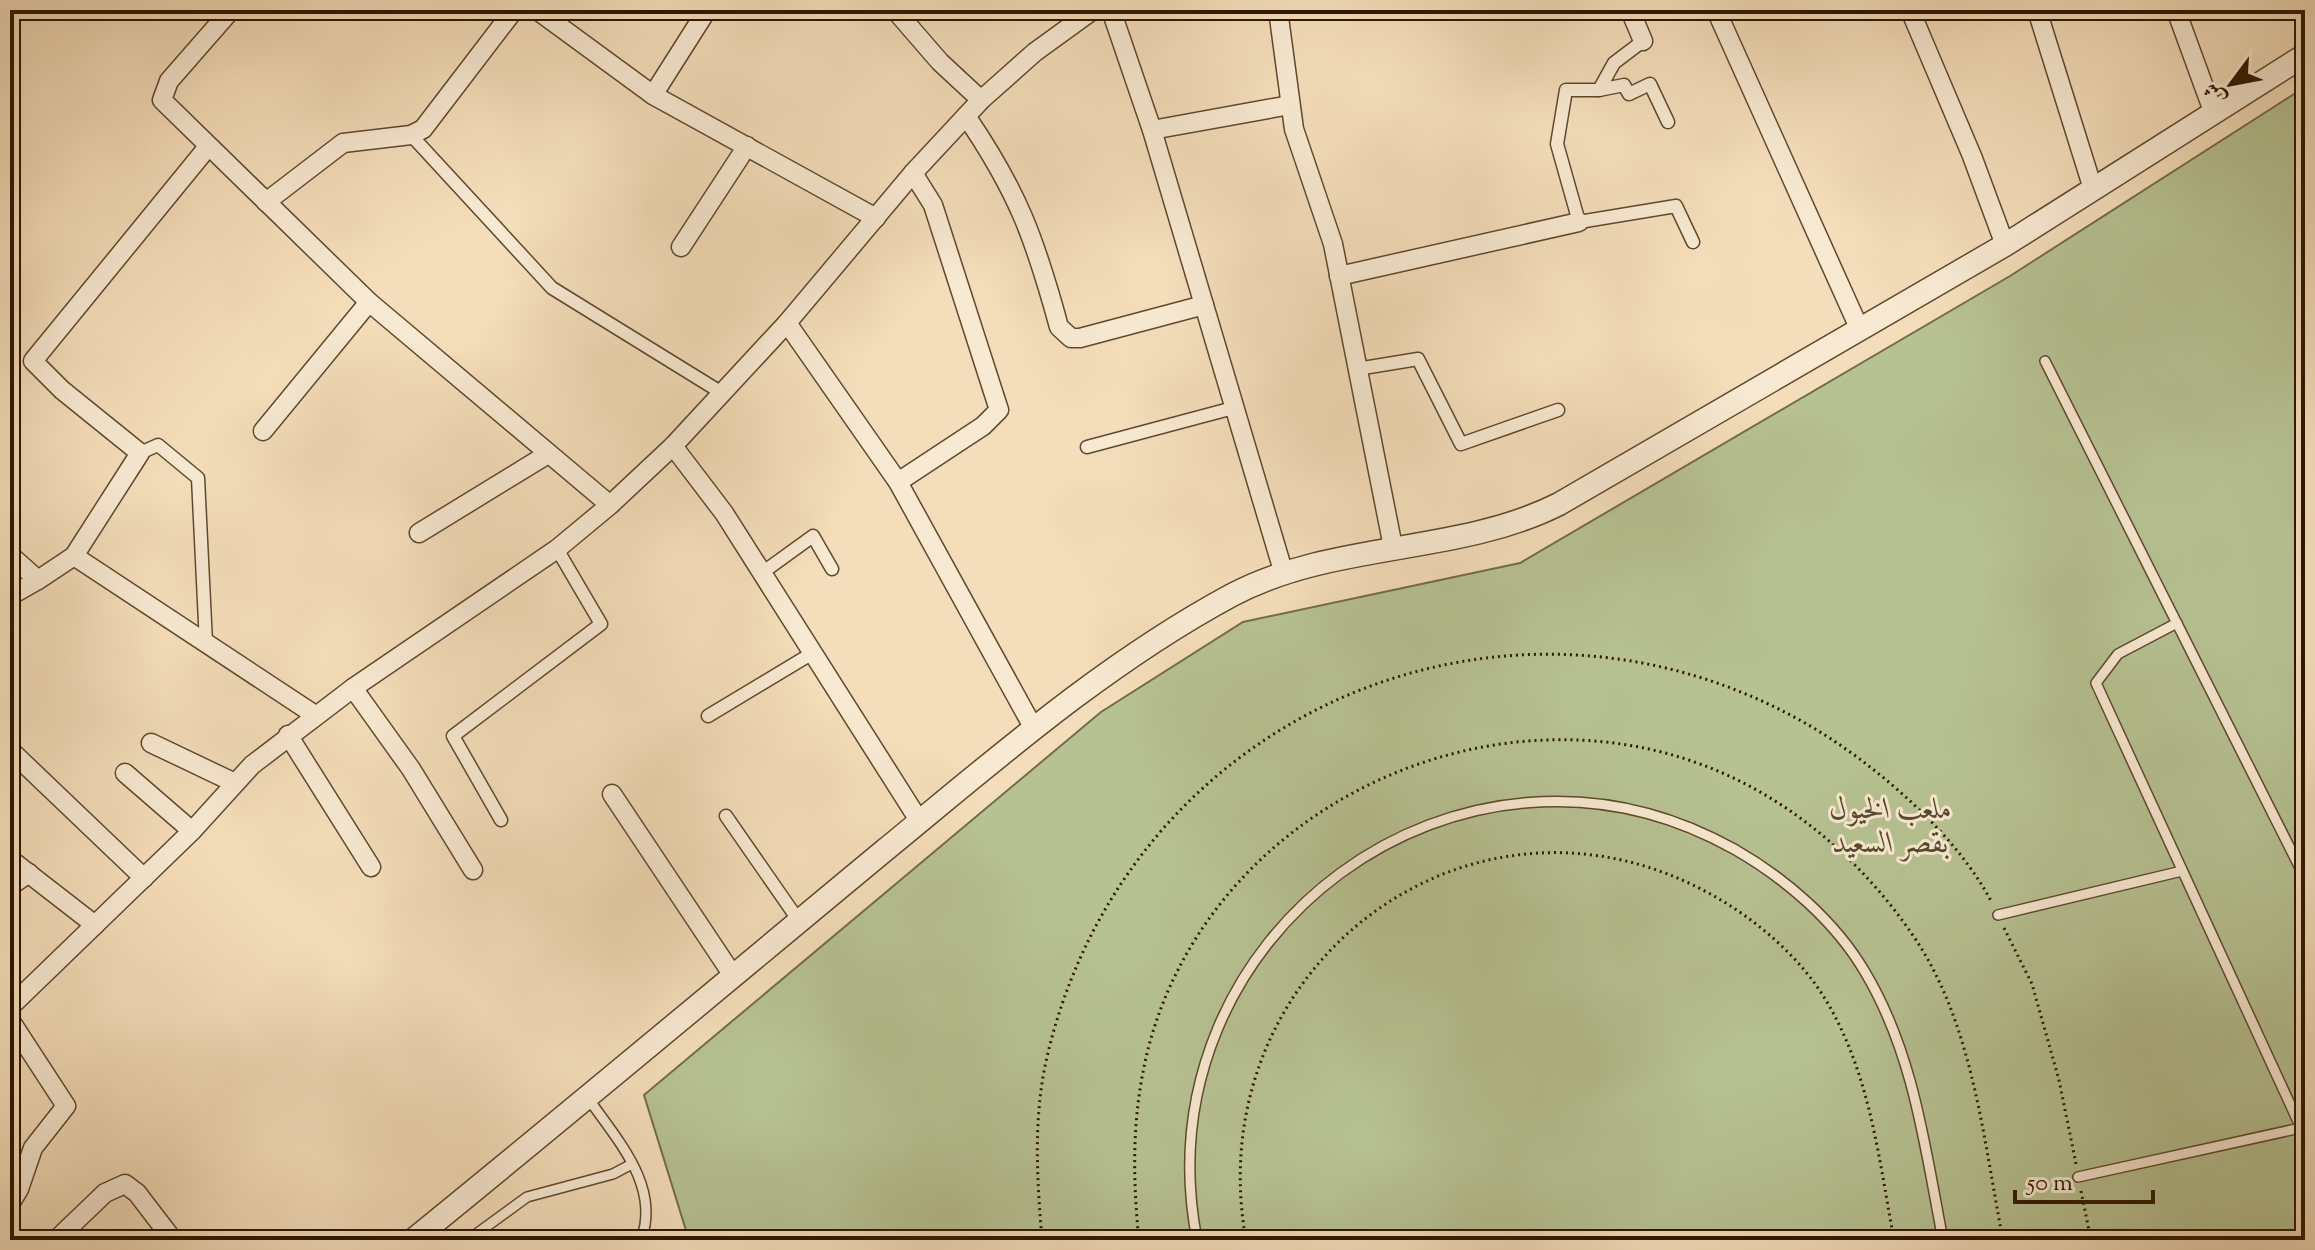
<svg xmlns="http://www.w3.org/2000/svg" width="2315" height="1250" viewBox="0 0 2315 1250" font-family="'Sorts Mill Goudy',Amiri,serif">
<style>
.green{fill:#b7c293;stroke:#726c4a;stroke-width:2}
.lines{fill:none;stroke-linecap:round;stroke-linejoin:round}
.service-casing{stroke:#5f482e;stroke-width:12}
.pedestrian-casing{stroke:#5f482e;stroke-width:15}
.minor-casing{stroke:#5f482e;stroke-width:21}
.tertiary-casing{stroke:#5f482e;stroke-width:25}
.path{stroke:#2d1700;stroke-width:3;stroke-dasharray:2 4;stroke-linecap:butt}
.service{stroke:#f8e9d2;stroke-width:9}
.pedestrian{stroke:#f8e9d2;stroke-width:12}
.minor{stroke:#f8e9d2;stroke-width:18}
.tertiary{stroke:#f8e9d2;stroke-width:22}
.labels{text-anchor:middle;stroke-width:6;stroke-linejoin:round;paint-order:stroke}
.park-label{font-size:30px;font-style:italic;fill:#564a2c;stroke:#f8e9d2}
</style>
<rect width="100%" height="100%" fill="#f4ddba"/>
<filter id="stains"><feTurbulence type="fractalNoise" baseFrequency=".0025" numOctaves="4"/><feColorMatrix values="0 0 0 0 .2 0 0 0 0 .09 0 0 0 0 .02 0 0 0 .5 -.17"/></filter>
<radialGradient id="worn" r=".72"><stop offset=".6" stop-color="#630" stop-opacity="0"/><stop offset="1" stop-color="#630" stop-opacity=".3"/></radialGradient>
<path class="green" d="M2305,87v1153h-1616l-45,-145 457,-383 142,-90 277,-59 490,-287z"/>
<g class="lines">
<g class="service-casing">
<g id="service">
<path d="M2045,361l260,517"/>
<path d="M2177,623l-59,31 -22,29 205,445"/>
<path d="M1998,915l184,-44"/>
<path d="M588,1098c29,42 73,88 53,142"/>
<path d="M2078,1177l227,-50"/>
<path d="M468,1240l59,-43 86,-23 19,-10"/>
<path d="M1197,1240c-59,-305 264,-544 537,-391 51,29 101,72 131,123 49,82 60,176 78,268"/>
</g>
</g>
<g class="pedestrian-casing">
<g id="pedestrian">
<path d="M1643,41l-29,22 -15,27 25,-5 5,9 21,-10 18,38"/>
<path d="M1599,90h-33l-9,54 22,78 97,-16 17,36"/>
<path d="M411,135l141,153 170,105"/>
<path d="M1357,369l61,-10 43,85 97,-34"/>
<path d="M1087,447l150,-40"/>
<path d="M140,453l18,-8 40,33 8,165"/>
<path d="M762,573l51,-37 19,33"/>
<path d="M708,716l103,-62"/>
<path d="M726,816l73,105"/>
<path d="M501,820l-48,-84 148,-112 -44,-75"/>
</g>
</g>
<g class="minor-casing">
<g id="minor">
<path d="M231,10l-62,71 -7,19 207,202 241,203"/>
<path d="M537,10l116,85 223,123"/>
<path d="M895,10l45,52 41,38"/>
<path d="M1111,10l41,120 132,444"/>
<path d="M1278,10l16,119 39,115 60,303"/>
<path d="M1630,10l13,31"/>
<path d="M1716,10l144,320"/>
<path d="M1910,10l62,146 33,89"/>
<path d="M2037,10l56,179"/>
<path d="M2176,10l38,104"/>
<path d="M653,95l54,-85"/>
<path d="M966,116c52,76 69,123 93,211l12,11h9l124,-33"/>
<path d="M1152,130l138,-25"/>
<path d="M266,202l77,-59 68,-8 12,-6 91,-119"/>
<path d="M681,247l66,-101"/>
<path d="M1339,276l240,-54"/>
<path d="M787,323l111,159 135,245"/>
<path d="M263,431l106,-129"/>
<path d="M673,446l51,67 196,309"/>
<path d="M898,482l85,-56 16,-16 -66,-205 -20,-32"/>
<path d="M419,533l129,-79"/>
<path d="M10,555l28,25 36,-24 66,-103 -78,-63 -29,-29 174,-213"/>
<path d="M74,556l241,159"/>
<path d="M10,596l28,-16"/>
<path d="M353,688l58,81 62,101"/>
<path d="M288,735l83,132"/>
<path d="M151,743l84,40"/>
<path d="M10,750l134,128"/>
<path d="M125,773l67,58"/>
<path d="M612,794l120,180"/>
<path d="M10,859l85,66"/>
<path d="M10,886l19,-13"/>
<path d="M10,1007l182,-176 60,-66 101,-77 204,-139 53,-44 63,-59 114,-123 126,-150 68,-73 54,-48 58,-42"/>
<path d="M10,1020l56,86 -33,42 -14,41 -9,15"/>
<path d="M56,1240l49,-47 20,-9 12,9 36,47"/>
</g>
</g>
<g class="tertiary-casing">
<path id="tertiary" d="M413,1240c159,-129 315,-260 472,-390 111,-91 219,-186 347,-255 102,-54 226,-40 327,-91l446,-259 300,-190"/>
</g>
<g class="path">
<path d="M2004,928l28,56 27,96 17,84"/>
<path d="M2081,1191l10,49"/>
<path d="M1042,1240c-5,-61 -9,-123 5,-183 79,-341 455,-506 758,-334 67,38 152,111 187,180"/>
<path d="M1139,1240c-9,-85 -6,-169 29,-249 91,-209 352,-310 559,-216 75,34 139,92 185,159 61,88 71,204 91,306"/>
<path d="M1246,1240c-49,-270 224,-482 468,-344 44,25 87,62 113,106 43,73 52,157 67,238"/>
</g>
<use href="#service" class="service"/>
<use href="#pedestrian" class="pedestrian"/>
<use href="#minor" class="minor"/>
<use href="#tertiary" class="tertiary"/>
</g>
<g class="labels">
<g class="park-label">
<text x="1891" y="818">ملعب الخيول<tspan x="1891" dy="34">بقصر السعيد</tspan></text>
</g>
</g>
<rect width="2315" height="1250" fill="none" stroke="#f4ddba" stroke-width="40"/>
<rect x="12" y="12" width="2291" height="1226" fill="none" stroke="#2d1700" stroke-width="4"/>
<rect x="20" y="20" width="2275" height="1210" fill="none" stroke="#2d1700" stroke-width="2"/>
<g transform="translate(2231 84) rotate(238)" stroke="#f8e9d2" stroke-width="6" paint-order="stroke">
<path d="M0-6L14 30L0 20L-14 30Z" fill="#2d1700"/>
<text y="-12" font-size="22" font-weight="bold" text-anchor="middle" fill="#2d1700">ش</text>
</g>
<path d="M2015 1190v12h138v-12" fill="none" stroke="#2d1700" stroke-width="4"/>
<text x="2027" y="1190" font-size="24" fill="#2d1700" stroke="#f8e9d2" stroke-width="6" paint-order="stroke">50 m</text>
<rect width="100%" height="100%" filter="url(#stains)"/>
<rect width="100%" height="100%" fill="url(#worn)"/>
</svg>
